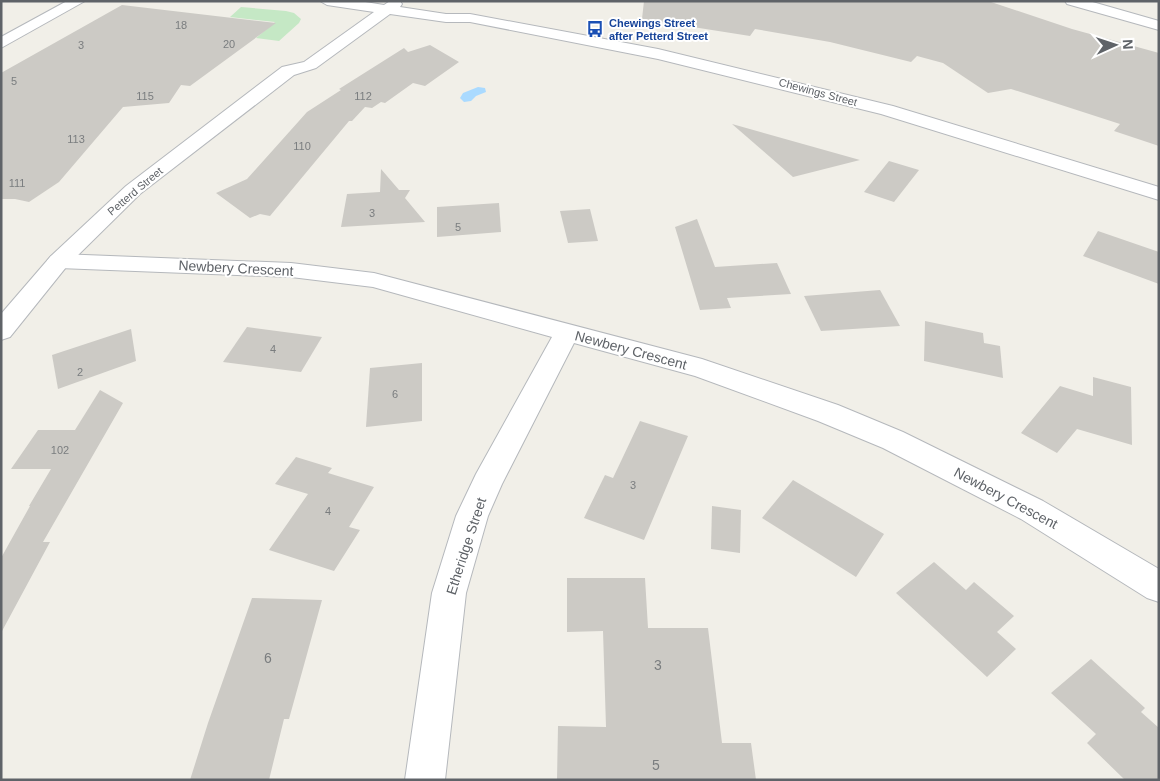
<svg xmlns="http://www.w3.org/2000/svg" width="1160" height="781" viewBox="0 0 1160 781" font-family="Helvetica,sans-serif">
<style>
.green{fill:#c5e8c5}
.water{fill:#aadaff}
.building{fill:#cccac5}
.lines{fill:none;stroke-linecap:round;stroke-linejoin:round}
.minor-casing{stroke:#b5b8bc;stroke-width:2}
.tertiary-casing{stroke:#b5b8bc;stroke-width:2}
.minor{fill:#fff;fill-rule:evenodd}
.tertiary{fill:#fff;fill-rule:evenodd}
.labels{text-anchor:middle;stroke-width:4;stroke-linejoin:round;paint-order:stroke}
.far-transit-label{font-size:11px;font-weight:bold;fill:#164399;stroke:#fff;text-anchor:start}
.number-label{font-size:11px;fill:#7a7d7f}
.far-street-label{font-size:11px;fill:#5f6368;stroke:#fff}
.street-label{font-size:14px;fill:#5f6368;stroke:#fff}
.near-number-label{font-size:14px;fill:#7a7d7f}
</style>
<rect width="100%" height="100%" fill="#f1efe8"/>
<path class="green" d="M241,7l45,4 8,2 7,6 -2,4 -20,18 -23,-3 19,-16 -45,-5z"/>
<path class="water" d="M478,87l7,1 1,4 -10,4 -5,5 -7,1 -4,-4 3,-5z"/>
<g class="building">
<path d="M644,1h344l84,28 87,24v93l-45,-15 6,-7 -68,-22 -41,-13 -23,4 -45,-30 -26,-7 -6,6 -81,-20 -75,-13 -5,7 -108,-17z"/>
<path d="M122,5l154,18 -86,63 -9,-1 -12,18 -46,4 -64,75 -30,20 -14,-3h-14v-126z"/>
<path d="M430,45l29,17 -34,24 -12,-3 -28,20 -4,-1 -9,6 -7,-1 -13,14h-3l-79,95 -10,-2 -10,4 -34,-25 31,-14 60,-67 34,-22 -2,-1 65,-41 4,4z"/>
<path d="M732,124l128,36 -67,17z"/>
<path d="M889,161l30,9 -25,32 -30,-10z"/>
<path d="M381,169l18,21h11l-5,8 20,24 -84,5 6,-33 33,-2z"/>
<path d="M499,203l2,29 -64,5v-30z"/>
<path d="M590,209l8,32 -30,2 -8,-32z"/>
<path d="M697,219l18,48 62,-4 14,31 -64,4 4,10 -31,2 -25,-83z"/>
<path d="M1098,231l61,21v32l-76,-28z"/>
<path d="M880,290l20,36 -79,5 -17,-35z"/>
<path d="M925,321l58,12 1,10 16,3 3,32 -79,-17z"/>
<path d="M247,327l75,10 -21,35 -78,-10z"/>
<path d="M131,329l5,32 -78,28 -6,-34z"/>
<path d="M422,363v58l-56,6 4,-59z"/>
<path d="M1093,377l38,10 1,58 -55,-16 -20,24 -36,-20 39,-47 33,10z"/>
<path d="M100,390l23,13 -80,139h7l-49,91v-75l29,-52h-1l22,-37h-40l27,-39h37z"/>
<path d="M640,421l48,15 -44,104 -60,-22 21,-43 8,3z"/>
<path d="M296,457l36,11 -4,5 46,14 -25,40 11,3 -26,41 -65,-21 39,-56 -33,-10z"/>
<path d="M793,480l91,54 -28,43 -94,-59z"/>
<path d="M712,506l29,4 -1,43 -29,-4z"/>
<path d="M934,562l32,28 8,-8 40,34 -17,16 19,17 -29,28 -91,-84z"/>
<path d="M567,578h78l3,50h60l14,115h29l5,37h-199l1,-54 48,1 -3,-96 -36,1z"/>
<path d="M252,598l70,2 -33,119h-5l-15,61h-79l18,-57z"/>
<path d="M1091,659l54,49 -4,4 18,16v52h-34l-38,-37 9,-9 -45,-41z"/>
</g>
<g class="lines">
<g class="minor-casing">
<g id="minor">
<path d="M67,1h18l-84,47v-11z"/>
<path d="M1065,1h24l70,20v9l-92,-26z"/>
<path d="M59,254l232,9 83,10 328,86 136,46 65,27 140,69 116,68v33l-12,-4 -126,-79 -138,-71 -65,-27 -123,-45 -121,-33 -72,141 -14,32 -22,77 -21,187h-40l27,-187 24,-77 20,-42 76,-137 -179,-50 -82,-10 -232,-9 -8,-2 -4,-5 4,-5z"/>
</g>
</g>
<g class="tertiary-casing">
<path id="tertiary" d="M320,1h39l25,4 6,-4h10l2,3 -2,3 46,7h24l188,35 235,57 266,81v13l-278,-86 -223,-55 -188,-37h-24l-56,-8 -74,54 -22,7 -154,119 -73,72 -57,71 -9,3v-26l50,-58 75,-70 156,-119 22,-5 70,-50 -47,-7z"/>
</g>
<use href="#minor" class="minor"/>
<use href="#tertiary" class="tertiary"/>
</g>
<defs>
<g id="bus-bare" transform="scale(1.35)"><path d="M-5-6H5V4H4V6H2V4H-2V6H-4V4H-5ZM-3.5-4V0h7V-4ZM-3.5 1.2v1.5H-2V1.2ZM2 1.2v1.5H3.5V1.2Z" fill="#1a4fb4" stroke="#fff" stroke-width="2.5" paint-order="stroke"/></g>
</defs>
<g fill-rule="evenodd">
<use href="#bus-bare" x="595" y="29"/>
</g>
<g class="labels">
<g class="far-transit-label">
<text x="609" y="27">Chewings Street<tspan x="609" dy="13">after Petterd Street</tspan></text>
</g>
<g class="number-label">
<text x="181" y="29">18</text>
<text x="229" y="48">20</text>
<text x="81" y="49">3</text>
<text x="14" y="85">5</text>
<text x="145" y="100">115</text>
<text x="363" y="100">112</text>
<text x="76" y="143">113</text>
<text x="302" y="150">110</text>
<text x="17" y="187">111</text>
<text x="372" y="217">3</text>
<text x="458" y="231">5</text>
<text x="273" y="353">4</text>
<text x="80" y="376">2</text>
<text x="395" y="398">6</text>
<text x="60" y="454">102</text>
<text x="633" y="489">3</text>
<text x="328" y="515">4</text>
</g>
<g class="far-street-label">
<text transform="translate(818 92) rotate(15)" y="4">Chewings Street</text>
<text transform="translate(135 191) rotate(-40)" y="4">Petterd Street</text>
</g>
<g class="street-label">
<text transform="translate(236 268) rotate(3)" y="5">Newbery Crescent</text>
<text transform="translate(631 350) rotate(15)" y="5">Newbery Crescent</text>
<text transform="translate(1006 498) rotate(28)" y="5">Newbery Crescent</text>
<text transform="translate(466 546) rotate(-72)" y="5">Etheridge Street</text>
</g>
<g class="near-number-label">
<text x="268" y="663">6</text>
<text x="658" y="670">3</text>
<text x="656" y="770">5</text>
</g>
</g>
<rect width="1160" height="781" fill="none" stroke="#5f6368" stroke-width="5"/>
<g transform="translate(1115 45) rotate(87)" stroke="#ffffff" stroke-width="4" paint-order="stroke">
<path d="M0-4L9 19L0 12L-9 19Z" fill="#5f6368"/>
<text y="-8" font-size="14" font-weight="bold" text-anchor="middle" fill="#5f6368">N</text>
</g>
</svg>
